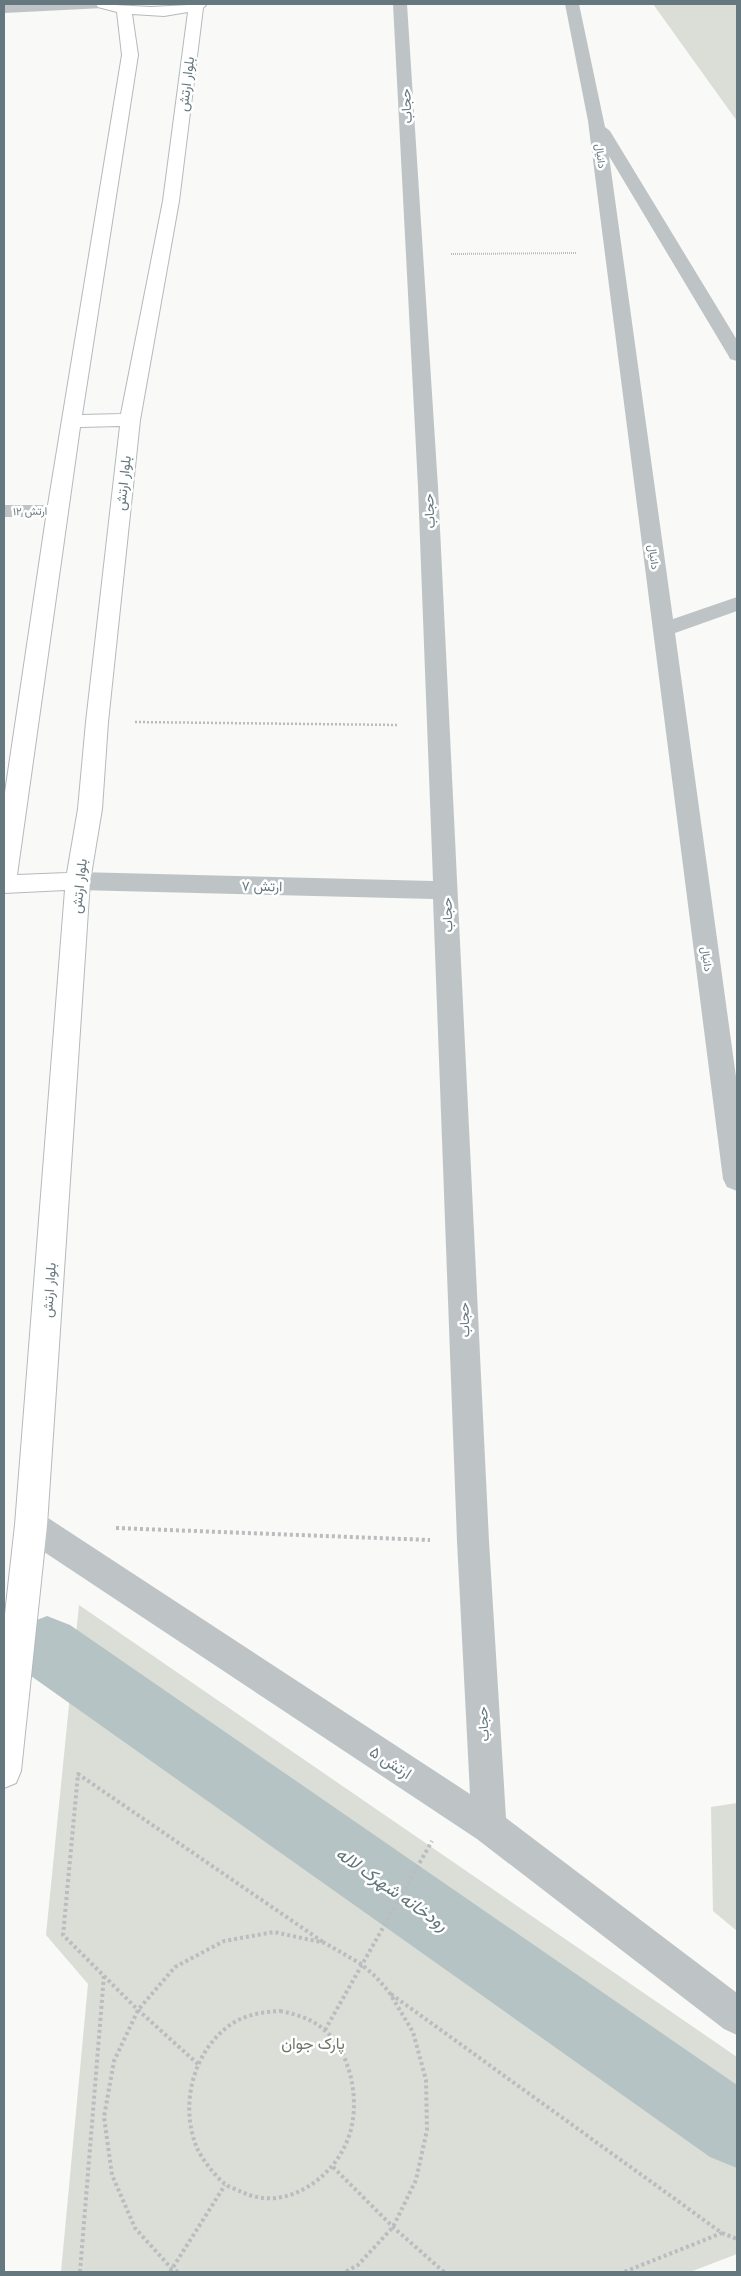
<svg xmlns="http://www.w3.org/2000/svg" width="741" height="2276" viewBox="0 0 741 2276" font-family="'Varela Round',Vazirmatn,sans-serif">
<style>
.green{fill:#daded7}
.lines{fill:none;stroke-linecap:round;stroke-linejoin:round}
.canal{fill:#b6c3c5;fill-rule:evenodd}
.secondary-casing{stroke:#b3babd;stroke-width:2}
.path-far2{stroke:#b9bdbf;stroke-width:2;stroke-dasharray:1 1;stroke-linecap:butt}
.path-far1{stroke:#b9bdbf;stroke-width:2.5;stroke-dasharray:2 2;stroke-linecap:butt}
.path{stroke:#b9bdbf;stroke-width:4;stroke-dasharray:3 3;stroke-linecap:butt}
.street{fill:#bec4c6;fill-rule:evenodd}
.secondary{fill:#fff;fill-rule:evenodd}
.labels{text-anchor:middle;stroke-width:5;stroke-linejoin:round;paint-order:stroke}
.far-street-label{font-size:11px;fill:#66787f;stroke:#fff}
.street-label{font-size:14px;fill:#66787f;stroke:#fff}
.near-street-label{font-size:16px;fill:#66787f;stroke:#fff}
.near-park-label{font-size:16px;fill:#6b7865;stroke:#fff}
.near-water-label{font-size:18px;font-style:italic;fill:#617679;stroke:#fff}
</style>
<rect width="100%" height="100%" fill="#f9f9f7"/>
<g class="green">
<path d="M654,4h83v117l-84,-117z"/>
<path d="M79,1605l658,452v197l-47,18h-629l27,-288 -42,-49z"/>
<path d="M737,1803v128l-24,-20 -2,-104z"/>
</g>
<g class="lines">
<path class="canal" d="M47,1616l23,9 667,460v83l-27,-11 -686,-486 -10,-23 10,-23z"/>
<g class="secondary-casing">
<path id="secondary" d="M96,4l55,3 56,-3 -4,4 -24,193 -39,219 -32,302 -6,87 -12,72 -43,644 -26,246 -5,12 -12,5v-165l11,-98 50,-635 -61,3v-94l43,-288 75,-456 -5,-43 -19,-5zM188,12l-25,189 -42,213 -39,1 56,-360 -6,-41 32,2zM120,426l-34,296 -8,87 -11,64 -50,2 63,-448z"/>
</g>
<path class="path-far2" d="M451,254l126,-1"/>
<path class="path-far1" d="M135,722l263,3"/>
<g class="path">
<path d="M116,1528l314,12"/>
<path d="M391,1994l331,239 -98,39"/>
<path d="M280,2011c15,3 30,7 42,17 29,22 39,74 27,108 -14,42 -64,77 -107,56 -5,-2 -13,-5 -17,-8 -10,-8 -23,-25 -28,-36 -18,-43 -4,-99 36,-125 14,-9 31,-11 47,-12z"/>
<path d="M325,2030l107,-189"/>
<path d="M198,2064l-60,-54 -75,-75 15,-161 245,168"/>
<path d="M333,2167l60,60 51,45"/>
<path d="M722,2233l15,6"/>
<path d="M80,2272l24,-297"/>
<path d="M170,2272l55,-87"/>
<path d="M178,2272l-6,-3 -37,-41 -23,-53 -8,-58 10,-56 24,-51 37,-43 49,-26 50,-9 51,11 36,21 15,13 13,15 24,40 13,48 1,50 -11,50 -23,47 -35,38 -13,7"/>
</g>
<g class="street">
<path d="M111,4l-2,3 -5,1 -100,5v-8z"/>
<path d="M393,4h14l31,483 51,1054 17,277 231,175v42l-13,-6 -247,-190 -457,-303 -5,-11 5,-11 11,-4 11,4 428,280 -13,-253 -24,-642 -355,-9 -9,-3 -3,-6 3,-6 9,-3 355,9 -15,-394z"/>
<path d="M565,4h14l26,123 5,4 127,209v21l-7,-2 -2,-4 -119,-199 64,463 64,-22v14l-62,22 62,451v107l-10,-4 -4,-8 -135,-1058z"/>
<path d="M4,505h53l7,2 3,4 -3,4 -7,2h-53z"/>
</g>
<use href="#secondary" class="secondary"/>
</g>
<g class="labels">
<g class="far-street-label">
<text transform="translate(601 156) rotate(83)" y="4">دانیال</text>
<text transform="translate(30 511) rotate(-1)" y="4">ارتش ۱۲</text>
<text transform="translate(654 557) rotate(82)" y="4">دانیال</text>
<text transform="translate(707 959) rotate(82)" y="4">دانیال</text>
</g>
<g class="street-label">
<text transform="translate(186 84) rotate(-83)" y="5">بلوار ارتش</text>
<text transform="translate(406 106) rotate(-93)" y="5">حجاب</text>
<text transform="translate(123 483) rotate(-84)" y="5">بلوار ارتش</text>
<text transform="translate(429 511) rotate(-93)" y="5">حجاب</text>
<text transform="translate(79 886) rotate(-84)" y="5">بلوار ارتش</text>
<text transform="translate(262 886) rotate(1)" y="5">ارتش ۷</text>
<text transform="translate(447 915) rotate(-92)" y="5">حجاب</text>
<text transform="translate(49 1290) rotate(-86)" y="5">بلوار ارتش</text>
<text transform="translate(464 1320) rotate(-92)" y="5">حجاب</text>
<text transform="translate(483 1724) rotate(-93)" y="5">حجاب</text>
</g>
<g class="near-street-label">
<text transform="translate(391 1762) rotate(33)" y="6">ارتش ۵</text>
</g>
<g class="near-park-label">
<text x="313" y="2049">پارک جوان</text>
</g>
<g class="near-water-label">
<text transform="translate(392 1889) rotate(35)" y="6">رودخانه شهرک لاله</text>
</g>
</g>
<rect width="741" height="2276" fill="none" stroke="#66787f" stroke-width="10"/>
</svg>
